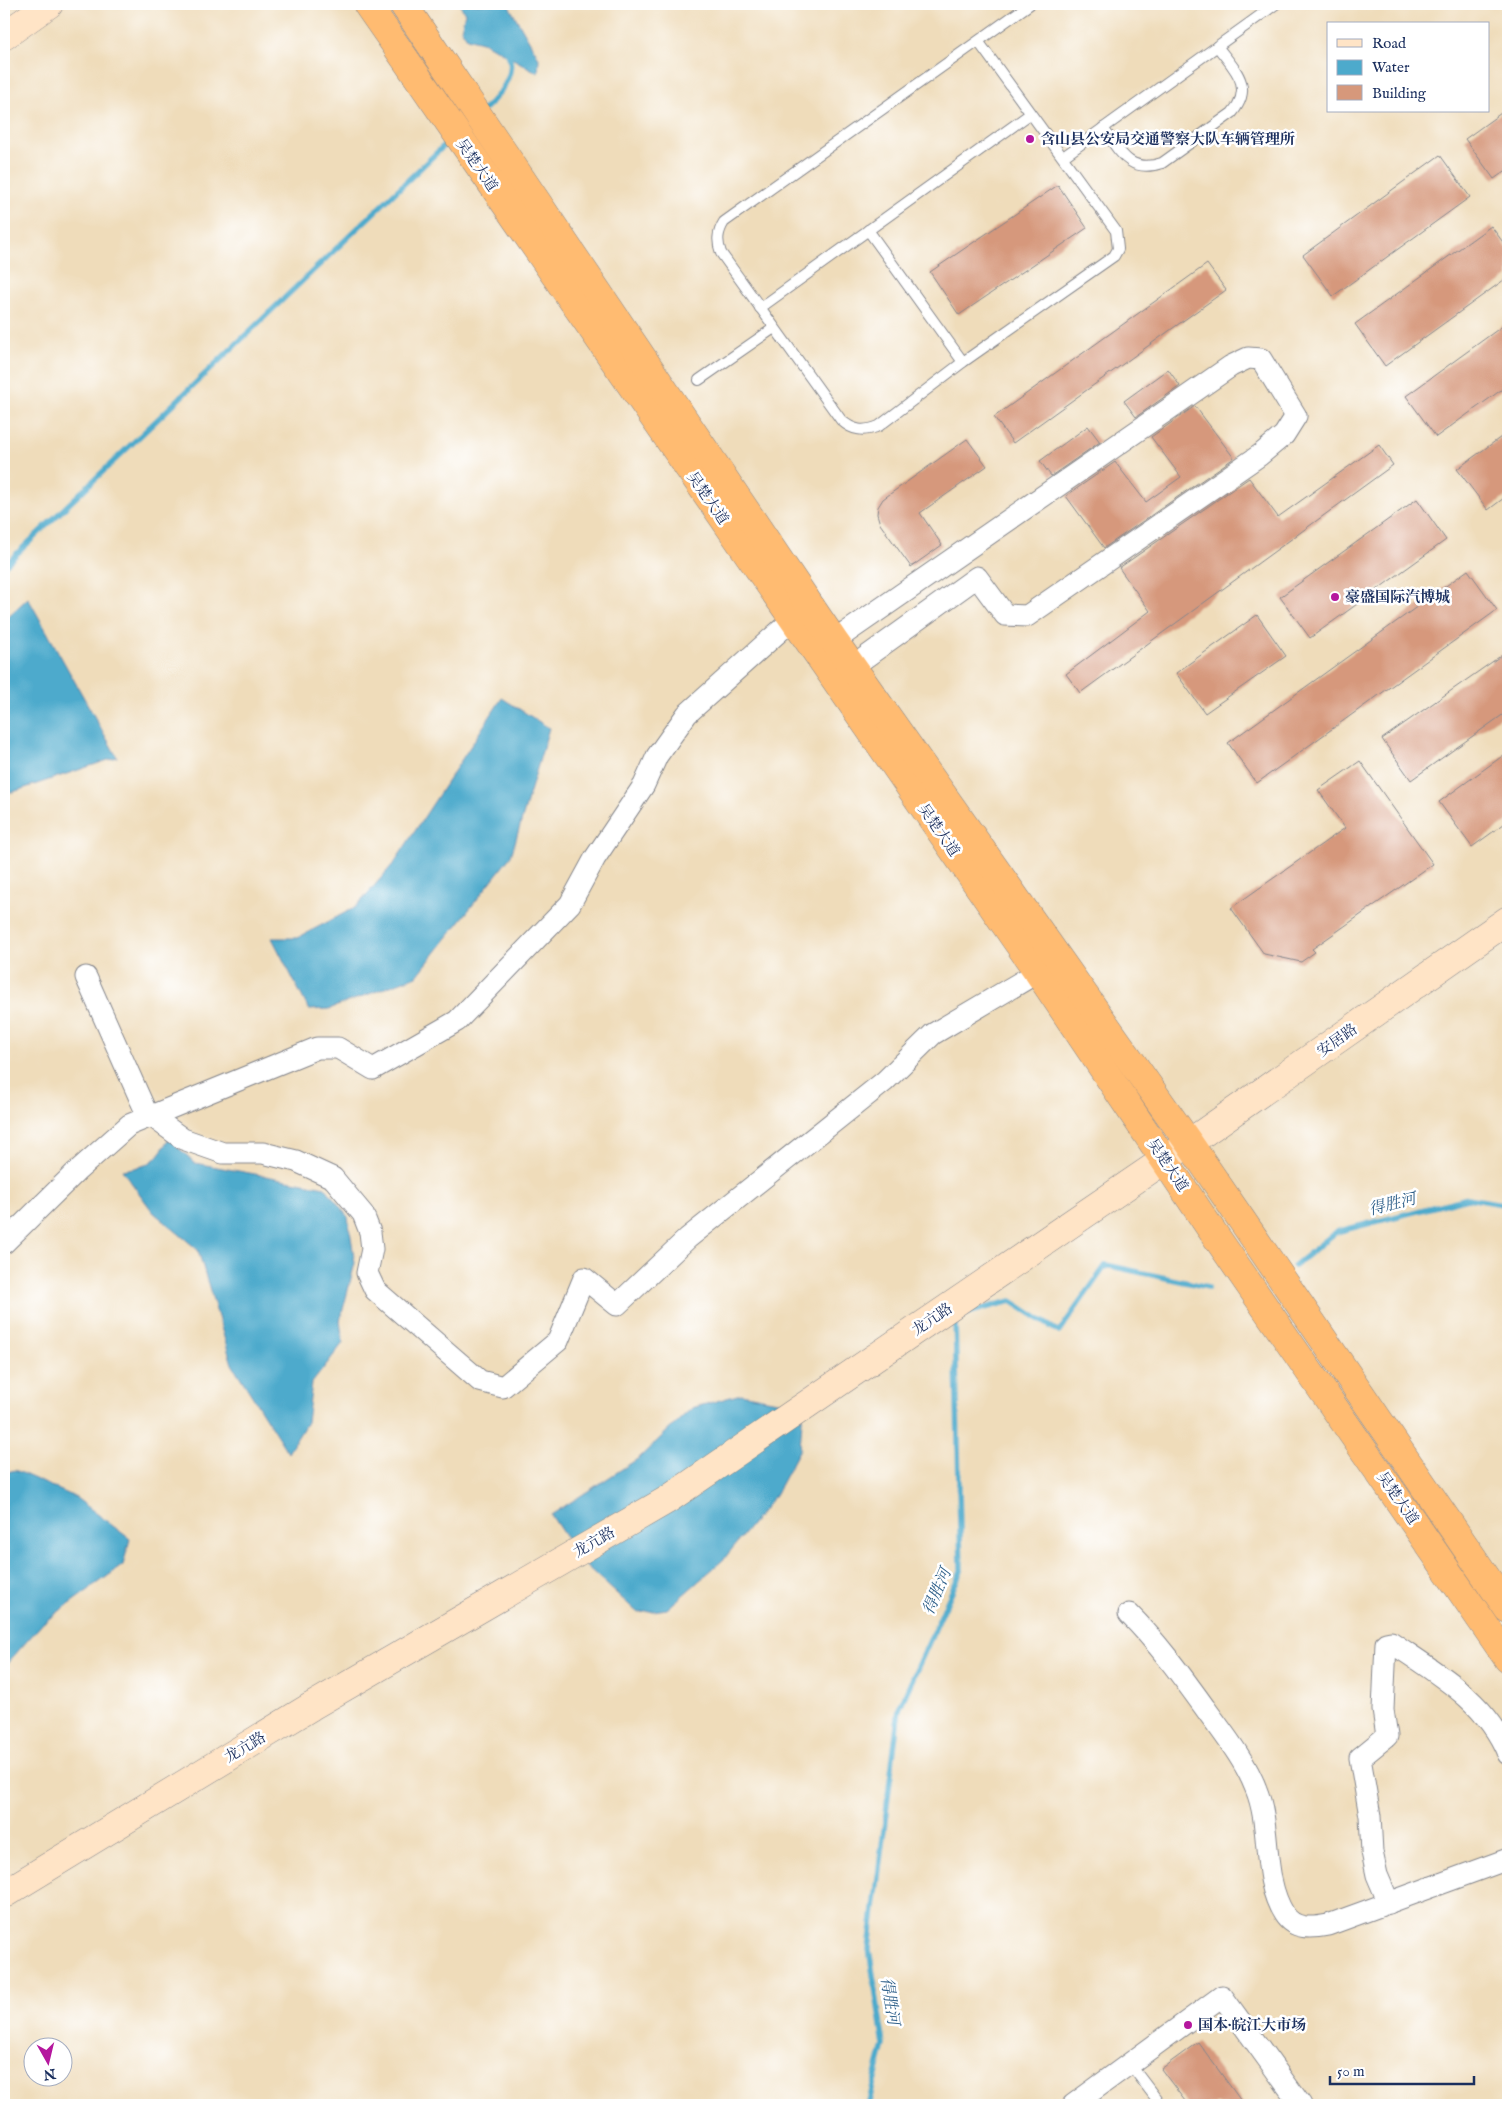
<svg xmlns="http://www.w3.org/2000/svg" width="1512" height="2109" viewBox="0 0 1512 2109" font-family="'IM FELL English','Noto Serif SC',serif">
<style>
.water{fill:#4daacc;stroke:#346c95}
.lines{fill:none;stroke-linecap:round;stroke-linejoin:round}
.stream{stroke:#4daacc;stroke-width:5.5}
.building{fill:#d6987b}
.lane-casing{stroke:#85868c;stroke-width:12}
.street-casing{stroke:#85868c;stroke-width:23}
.secondary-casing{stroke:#85868c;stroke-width:29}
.highway-casing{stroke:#85868c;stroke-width:29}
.lane{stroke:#fff;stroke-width:10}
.street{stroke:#fff;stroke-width:21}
.secondary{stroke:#ffe4c6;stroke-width:28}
.highway{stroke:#ffbb71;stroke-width:28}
.poi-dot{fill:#b5179e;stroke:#fff;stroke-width:2}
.labels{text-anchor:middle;stroke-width:5;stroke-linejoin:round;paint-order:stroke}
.poi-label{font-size:15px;font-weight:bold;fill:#1b2f5e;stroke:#fff;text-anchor:start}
.street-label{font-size:15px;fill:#1b2f5e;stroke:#fff}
.water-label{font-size:16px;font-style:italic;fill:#2f608a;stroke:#fff}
</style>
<rect width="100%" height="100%" fill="#fff"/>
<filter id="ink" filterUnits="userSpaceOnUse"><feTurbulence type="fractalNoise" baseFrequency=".02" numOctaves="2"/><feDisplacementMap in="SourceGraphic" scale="10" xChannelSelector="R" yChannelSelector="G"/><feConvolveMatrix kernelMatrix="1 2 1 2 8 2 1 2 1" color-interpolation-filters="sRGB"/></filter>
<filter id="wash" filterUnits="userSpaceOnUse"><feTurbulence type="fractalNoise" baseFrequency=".0096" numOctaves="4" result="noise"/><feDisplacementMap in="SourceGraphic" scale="20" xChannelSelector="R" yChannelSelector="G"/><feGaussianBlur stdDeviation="1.12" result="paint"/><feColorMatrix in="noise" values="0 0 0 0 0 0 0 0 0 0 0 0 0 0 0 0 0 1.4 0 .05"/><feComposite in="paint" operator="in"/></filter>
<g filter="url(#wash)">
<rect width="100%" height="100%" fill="#efdcba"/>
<g class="water">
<path d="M459,4h49l31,54 -1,15 -53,-30 -18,-5 -6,-9 4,-16z"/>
<path d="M28,598l89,159 -113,38v-175z"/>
<path d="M502,698l47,30 -38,128 -94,120 -88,33 -20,1 -37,-72h25l59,-31 38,-44z"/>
<path d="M169,1139l26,24 130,24 23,30 7,46 -15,58 3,22 -31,40 -5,39 -19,31 -56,-89 -34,-114 -45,-38 -31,-42c29,-4 32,-7 47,-31z"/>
<path d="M741,1394l62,12 -3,43 -25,46 -51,64 -57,50 -29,4 -56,-51 -31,-47 88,-57 53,-50z"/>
<path d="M15,1470l60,27 55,42 -7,26 -80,58 -39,44v-194z"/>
</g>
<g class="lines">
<g class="stream">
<path d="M483,110c15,-13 36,-37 24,-58"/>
<path d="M4,566l448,-428"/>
<path d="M1294,1266l42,-34 132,-34 40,7"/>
<path d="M868,2105l16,-60 -15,-96 30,-240 62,-138 -6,-255 56,-15 48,31 47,-67 102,22"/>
</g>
</g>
<g id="blocks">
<g class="building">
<path d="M1508,108v61l-14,10 -29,-40z"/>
<path d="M1440,155l30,42 -137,99 -30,-41z"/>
<path d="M1058,185l29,43 -128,87 -29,-43z"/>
<path d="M1491,226l17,23v28l-123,89 -30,-42z"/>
<path d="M1207,264l19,26 -213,153 -19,-26z"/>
<path d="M1508,322v63l-72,52 -30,-41z"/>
<path d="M1168,369l12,17 -44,31 -12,-16z"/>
<path d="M1195,406l39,52 -130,90 -38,-52 49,-34 31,40 35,-25 -30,-40z"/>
<path d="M1088,426l12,16 -49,34 -11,-15z"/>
<path d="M1508,432v63l-20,15 -31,-41z"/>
<path d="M967,439l20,27 -67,47 22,32 -31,22 -31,-43 -3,-10 1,-7 5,-8z"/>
<path d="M1379,445l14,20 -313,228 -14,-19 84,-63 -31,-43 130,-90 29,39z"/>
<path d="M1417,499l29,41 -136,98 -30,-41z"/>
<path d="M1468,570l29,40 -240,173 -29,-40z"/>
<path d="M1257,615l29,41 -81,57 -29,-40z"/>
<path d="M1502,655l6,9v47l-97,69 -29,-41z"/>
<path d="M1508,752v69l-36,26 -33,-45z"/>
<path d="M1360,761l73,103 -121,85 3,3 -14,10 -37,-8 -33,-46 114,-80 -27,-38z"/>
<path d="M1198,2042l46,63h-56l-27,-36z"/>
</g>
</g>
</g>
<g filter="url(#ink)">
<use href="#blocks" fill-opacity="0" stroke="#85868c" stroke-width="1"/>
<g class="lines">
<g class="lane-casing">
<g id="lane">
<path d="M978,41l138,190 2,18 -4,7 -151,106 -84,64c-15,6 -26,5 -38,-6l-120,-167c-4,-11 -4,-20 3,-31l306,-218"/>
<path d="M1103,128c17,24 26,46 59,35l70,-50c23,-27 2,-44 -15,-67"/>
<path d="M1063,157l213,-153"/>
<path d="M868,230l95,132"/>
<path d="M760,308l270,-194"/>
<path d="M699,380l75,-52"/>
<path d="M1130,2064l31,41"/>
</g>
</g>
<g class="street-casing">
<g id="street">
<path d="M834,641l397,-275 17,-8 13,1 35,57 -12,19 -24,20 -233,161 -22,-1 -28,-38 -125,90"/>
<path d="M86,977l60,135 37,27 40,14h40l33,8 37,17 30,36 7,18 2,17 -5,24 8,17 105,91 23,6 55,-46 26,-63 33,27 71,-67 197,-157 48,-47 105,-62"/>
<path d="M4,1243l72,-71 53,-47 188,-77h21l35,21 84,-48 113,-117 25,-46 49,-73 13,-29 30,-42 105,-94"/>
<path d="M1129,1614c29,29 52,61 76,94 18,25 40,52 51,81 16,39 5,88 28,125 10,16 28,14 44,11l180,-66"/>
<path d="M1389,1903l-12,-28 -5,-23 -2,-36 -10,-58 27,-22 -4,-26 3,-67 5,-1c45,31 96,59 117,112"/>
<path d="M1073,2105l149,-109 79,109"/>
</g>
</g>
<g class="secondary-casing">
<g id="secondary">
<path d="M4,36l45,-32"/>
<path d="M4,1894l308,-188 355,-206 522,-357 319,-223"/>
</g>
</g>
<g class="highway-casing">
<g id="highway">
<path d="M367,4l671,968 170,253 300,434"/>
<path d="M403,4l431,637 355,502 319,466"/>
</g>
</g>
<use href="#lane" class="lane"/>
<use href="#street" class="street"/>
<use href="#secondary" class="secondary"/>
<use href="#highway" class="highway"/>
</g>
</g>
<g class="poi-dot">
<circle cx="1030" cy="139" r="5"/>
<circle cx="1335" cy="597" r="5"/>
<circle cx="1188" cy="2025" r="5"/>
</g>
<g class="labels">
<g class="poi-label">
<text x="1040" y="144">含山县公安局交通警察大队车辆管理所</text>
<text x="1345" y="602">豪盛国际汽博城</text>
<text x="1198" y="2030">国本·皖江大市场</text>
</g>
<g class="street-label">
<text transform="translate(477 165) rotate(55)" y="5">吴楚大道</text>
<text transform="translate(708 498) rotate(55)" y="5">吴楚大道</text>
<text transform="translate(939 830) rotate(55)" y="5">吴楚大道</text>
<text transform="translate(1337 1040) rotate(-35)" y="5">安居路</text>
<text transform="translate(1168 1165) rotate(56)" y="5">吴楚大道</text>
<text transform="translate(932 1319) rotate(-34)" y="5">龙亢路</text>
<text transform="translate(1398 1498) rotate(55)" y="5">吴楚大道</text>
<text transform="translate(594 1542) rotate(-30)" y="5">龙亢路</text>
<text transform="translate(245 1747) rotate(-31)" y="5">龙亢路</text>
</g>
<g class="water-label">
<text transform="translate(1392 1203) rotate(-14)" y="6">得胜河</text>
<text transform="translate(936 1591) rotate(-67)" y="6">得胜河</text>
<text transform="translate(891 2001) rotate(81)" y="6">得胜河</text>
</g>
</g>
<rect width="1512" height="2109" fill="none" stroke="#fff" stroke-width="20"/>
<rect x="1327" y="22" width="162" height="90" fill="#ffffff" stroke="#a4acbf"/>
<rect x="1337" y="39" width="25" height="8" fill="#ffe4c6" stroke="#a4acbf"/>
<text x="1372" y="48" font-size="15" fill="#1b2f5e">Road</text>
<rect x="1337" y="60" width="25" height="15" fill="#4daacc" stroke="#a4acbf"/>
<text x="1372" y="72" font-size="15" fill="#1b2f5e">Water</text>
<rect x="1337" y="85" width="25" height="15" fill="#d6987b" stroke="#a4acbf"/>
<text x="1372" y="98" font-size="15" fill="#1b2f5e">Building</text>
<g transform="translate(48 2062) rotate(172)"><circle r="24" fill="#ffffff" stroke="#a4acbf"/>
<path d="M0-4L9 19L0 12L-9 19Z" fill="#b5179e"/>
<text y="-8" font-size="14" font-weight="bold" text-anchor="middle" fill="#1b2f5e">N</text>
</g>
<path d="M1330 2076v8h144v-8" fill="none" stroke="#1b2f5e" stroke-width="2.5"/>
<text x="1337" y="2076" font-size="15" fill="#1b2f5e" stroke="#ffffff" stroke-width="4" paint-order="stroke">50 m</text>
</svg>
